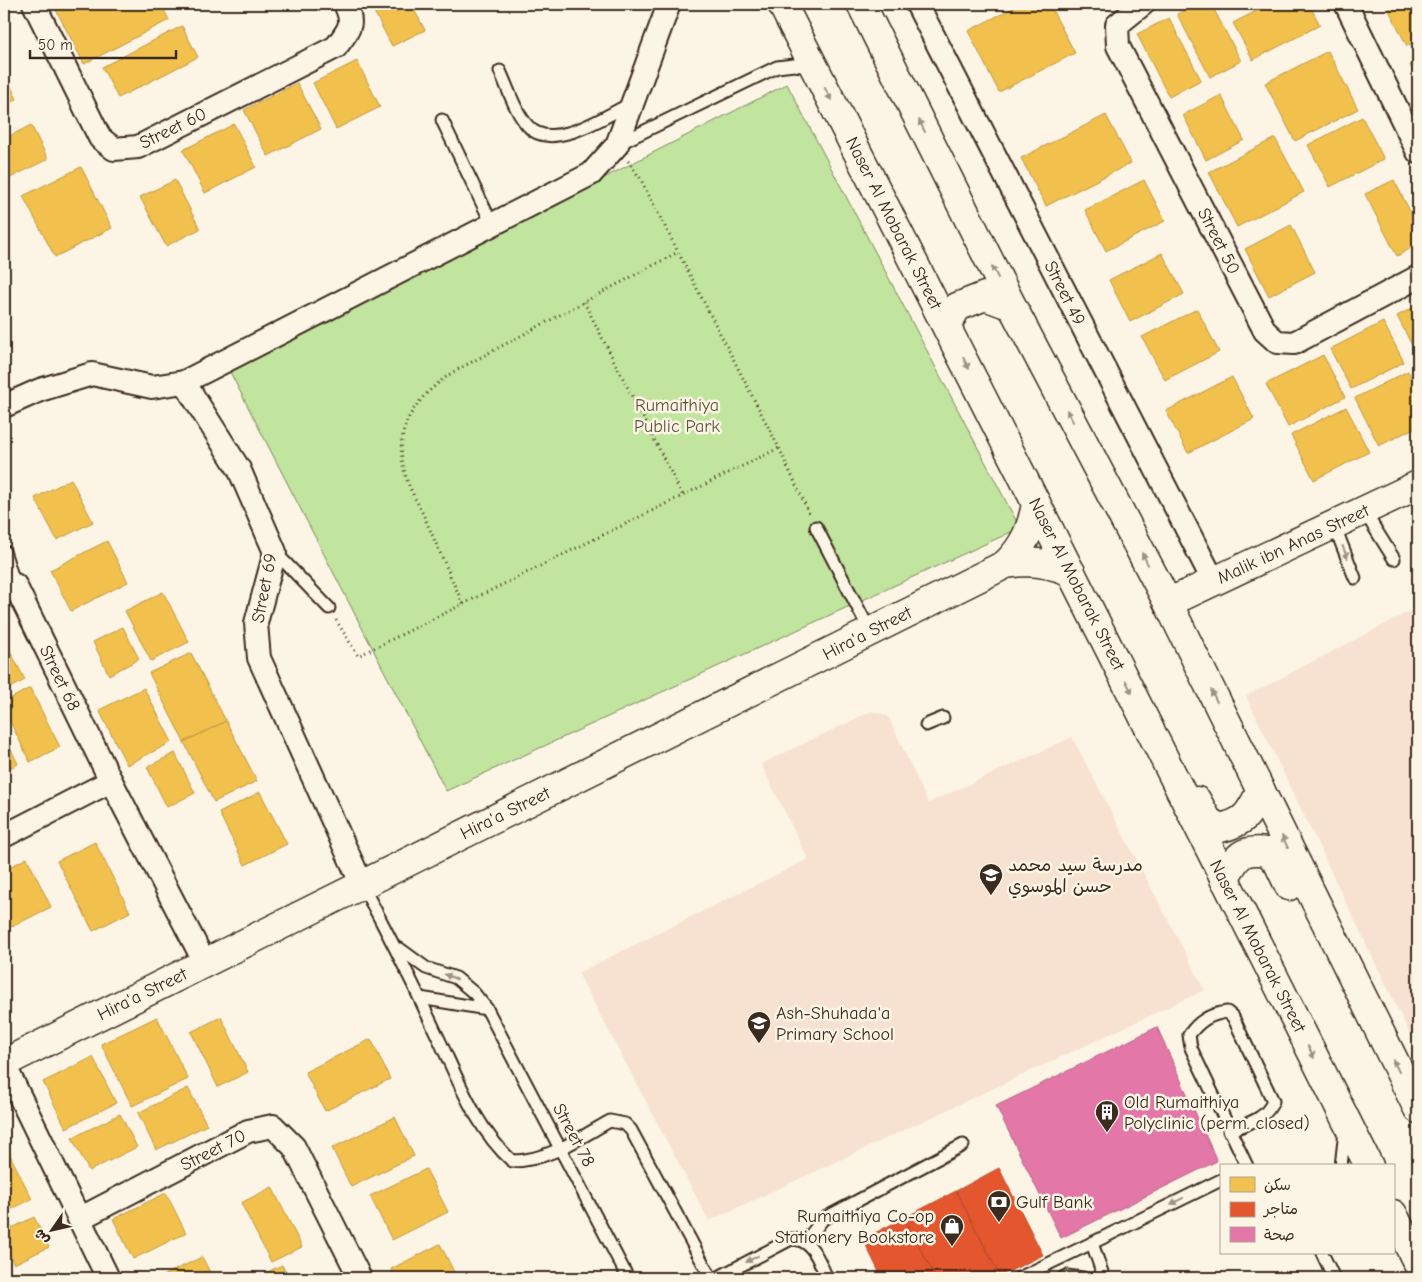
<svg xmlns="http://www.w3.org/2000/svg" width="1422" height="1282" viewBox="0 0 1422 1282" font-family="'Comic Neue','Playpen Sans Arabic',sans-serif">
<style>
.built{fill:#f7e2d1}
.green{fill:#c1e49e;stroke:#7e875e}
.homes{fill:#f2c14e;stroke:#bb9440}
.shops{fill:#e4572e;stroke:#b14a29}
.health{fill:#e377a8;stroke:#b1607f}
.lines{fill:none;stroke-linecap:round;stroke-linejoin:round}
.lane-casing{stroke:#3b2a1e;stroke-width:15}
.street-casing{stroke:#3b2a1e;stroke-width:26}
.secondary-casing{stroke:#3b2a1e;stroke-width:31}
.path{stroke:#3b2a1e;stroke-width:3;stroke-dasharray:1 4;stroke-linecap:butt}
.lane{stroke:#fcf5e5;stroke-width:11}
.street{stroke:#fcf5e5;stroke-width:22}
.secondary{stroke:#fcf5e5;stroke-width:28}
.oneway{fill:#9c9082}
.labels{text-anchor:middle;stroke-width:5;stroke-linejoin:round;paint-order:stroke}
.street-label{font-size:18px;fill:#3b2a1e;stroke:#fcf5e5}
.park-label{font-size:18px;fill:#5c583e;stroke:#fcf5e5}
.poi-label{font-size:18px;fill:#3b2a1e;stroke:#fcf5e5;text-anchor:start}
</style>
<rect width="100%" height="100%" fill="#fcf5e5"/>
<filter id="ink" filterUnits="userSpaceOnUse"><feTurbulence type="fractalNoise" baseFrequency=".02" numOctaves="2"/><feDisplacementMap in="SourceGraphic" scale="10" xChannelSelector="R" yChannelSelector="G"/><feConvolveMatrix kernelMatrix="1 2 1 2 8 2 1 2 1" color-interpolation-filters="sRGB"/></filter>
<g filter="url(#ink)">
<g class="built">
<path d="M1418,607v444l-172,-355z"/>
<path d="M872,711l16,5 40,87 144,-66 133,253 -496,231 -131,-248 230,-114 -47,-95z"/>
</g>
<path class="green" d="M787,84l233,444 -574,263 -217,-421z"/>
<g class="homes">
<path d="M53,4h108l8,16 -85,44z"/>
<path d="M370,4h41l14,26 -33,16z"/>
<path d="M1021,4h28l26,49 -76,39 -31,-61z"/>
<path d="M1197,4h14l30,57 -31,16 -33,-63z"/>
<path d="M1270,4h39l11,21 -67,35 -20,-37z"/>
<path d="M1386,4h32v36l-11,6z"/>
<path d="M1169,18l32,62 -32,17 -32,-63z"/>
<path d="M182,26l16,31 -80,41 -16,-31z"/>
<path d="M1328,51l30,58 -63,32 -30,-58z"/>
<path d="M357,61l23,46 -44,22 -23,-46z"/>
<path d="M1418,61v21l-8,-17z"/>
<path d="M4,73l13,26 -13,7z"/>
<path d="M297,83l24,46 -53,27 -24,-46z"/>
<path d="M1221,95l23,45 -38,20 -23,-45z"/>
<path d="M1106,115l25,48 -85,43 -25,-48z"/>
<path d="M1362,117l22,42 -54,28 -22,-42z"/>
<path d="M234,124l22,43 -51,26 -22,-43z"/>
<path d="M31,125l17,34 -44,22v-42z"/>
<path d="M1275,138l29,54 -67,35 -28,-55z"/>
<path d="M81,167l31,61 -57,29 -32,-61z"/>
<path d="M175,180l25,49 -34,17 -26,-49z"/>
<path d="M1144,180l21,41 -59,30 -21,-41z"/>
<path d="M1394,180l24,47v17l-21,12 -32,-62z"/>
<path d="M1291,225l24,47 -46,24 -24,-47z"/>
<path d="M1162,253l22,41 -54,28 -21,-42z"/>
<path d="M1418,305v52l-21,-41z"/>
<path d="M1197,309l22,43 -54,28 -23,-43z"/>
<path d="M1383,322l21,40 -53,27 -21,-40z"/>
<path d="M1323,355l22,42 -57,30 -22,-43z"/>
<path d="M1408,371l10,20v35l-39,20 -24,-48z"/>
<path d="M1232,377l22,42 -66,34 -22,-42z"/>
<path d="M1346,407l23,45 -55,28 -23,-45z"/>
<path d="M71,479l22,43 -36,18 -22,-42z"/>
<path d="M107,541l21,41 -57,29 -21,-41z"/>
<path d="M163,592l26,50 -38,19 -26,-50z"/>
<path d="M123,627l16,32 -30,16 -16,-33z"/>
<path d="M4,639l21,41 -21,11z"/>
<path d="M191,653l35,68 -42,21 -35,-69z"/>
<path d="M30,688l30,59 -30,15 -26,-53v-7z"/>
<path d="M144,688l28,54 -45,23 -28,-55z"/>
<path d="M226,721l31,60 -43,21 -30,-60z"/>
<path d="M4,735l14,29 -14,7z"/>
<path d="M175,753l20,40 -28,14 -20,-40z"/>
<path d="M260,792l27,52 -42,21 -26,-52z"/>
<path d="M95,842l35,70 -37,19 -36,-70z"/>
<path d="M27,858l24,49 -40,20 -7,-14v-43z"/>
<path d="M157,1017l31,62 -56,27 -31,-62z"/>
<path d="M221,1017l27,55 -30,15 -27,-55z"/>
<path d="M371,1039l19,40 -65,32 -20,-39z"/>
<path d="M93,1057l23,46 -50,25 -23,-46z"/>
<path d="M188,1088l19,37 -51,25 -18,-37z"/>
<path d="M120,1114l17,33 -48,24 -17,-33z"/>
<path d="M395,1117l19,39 -63,31 -19,-39z"/>
<path d="M9,1153l23,46 -26,13 -2,-5v-51z"/>
<path d="M426,1169l22,43 -56,28 -22,-44z"/>
<path d="M272,1187l30,60 -31,15 -30,-59z"/>
<path d="M166,1193l20,40 -53,26 -20,-40z"/>
<path d="M34,1217l15,30 -35,17 -10,-21v-11z"/>
<path d="M440,1244l17,34h-61l-5,-9z"/>
<path d="M202,1257l11,21h-55z"/>
<path d="M282,1265l6,13h-33z"/>
</g>
<g class="shops">
<path d="M999,1168l44,87 -43,21 -44,-85z"/>
<path d="M956,1191l44,85 -5,2h-59l-32,-60z"/>
<path d="M904,1218l32,60h-54l-19,-39z"/>
</g>
<path class="health" d="M1157,1027l60,134 -156,77 -65,-132z"/>
<g class="lines">
<g class="lane-casing">
<g id="lane">
<path d="M500,71c8,17 15,41 28,55 23,27 77,-10 102,-22"/>
<path d="M442,120l50,104"/>
<path d="M618,144l159,-77 17,-2 17,2"/>
<path d="M1364,511l30,48"/>
<path d="M1334,525l21,53"/>
<path d="M816,527l54,104"/>
<path d="M4,551l11,34"/>
<path d="M275,552l54,56"/>
<path d="M926,725l17,-7"/>
<path d="M362,885c26,48 50,96 73,146 22,45 39,96 77,130 36,0 67,-23 98,-40l15,3 6,6 80,148"/>
<path d="M400,949l26,19 30,10 18,15 13,16 141,269"/>
<path d="M420,998l67,11"/>
<path d="M1229,1131c16,-7 37,-11 44,-30l-40,-84 -6,-5c-17,2 -28,9 -38,23l2,13 56,118"/>
<path d="M1341,1166l4,-35"/>
<path d="M805,1242l18,-23 140,-74"/>
<path d="M1322,1253l12,25"/>
<path d="M717,1278l74,-39c22,-1 28,23 36,39"/>
<path d="M1019,1278l73,-35"/>
<path d="M1063,1278l4,-2 16,2"/>
<path d="M1104,1278l-12,-35 129,-63"/>
</g>
</g>
<g class="street-casing">
<g id="street">
<path d="M34,4l66,134 14,11 24,-2 198,-100c13,-18 19,-22 9,-43"/>
<path d="M917,4l297,578"/>
<path d="M1143,4l-26,21 1,21 147,285 12,11 17,1 124,-66"/>
<path d="M1346,4l72,148"/>
<path d="M184,382l55,87 36,83 -19,71 3,35 103,227"/>
<path d="M4,406l36,-16 52,-16 60,13 32,-5 407,-208 26,-29 52,-141"/>
<path d="M4,591l11,-6 96,196 94,182"/>
<path d="M4,836l107,-55"/>
<path d="M4,1064l104,214"/>
<path d="M79,1219l169,-88 25,-5 21,21 66,131"/>
</g>
</g>
<g class="secondary-casing">
<g id="secondary">
<path d="M782,4l254,499 333,663"/>
<path d="M861,4l151,302 156,297 250,506"/>
<path d="M947,325l10,-18 28,-11 27,10"/>
<path d="M1006,564c18,-18 26,-36 30,-61"/>
<path d="M1168,603l250,-118"/>
<path d="M1197,801l11,20 12,7c27,-6 29,-15 41,-37"/>
<path d="M1224,879c13,-22 16,-31 44,-27l10,11 11,23"/>
<path d="M4,1063l1002,-499c23,-4 43,-2 65,8"/>
<path d="M1393,1214l25,50"/>
</g>
</g>
<g class="path">
<path d="M628,161l12,17 139,270 31,67"/>
<path d="M584,302l99,194"/>
<path d="M463,604c-13,-29 -26,-58 -39,-88 -6,-13 -15,-27 -19,-42 -13,-48 11,-76 48,-102l225,-120"/>
<path d="M336,620l22,36 421,-208"/>
</g>
<use href="#lane" class="lane"/>
<use href="#street" class="street"/>
<use href="#secondary" class="secondary"/>
</g>
<defs><path id="oneway-solid" d="M-6-.8H1V-3.2L6.5 0L1 3.2V.8H-6Z" transform="scale(1.25)"/></defs>
<g class="oneway">
<use href="#oneway-solid" transform="translate(828 94) rotate(63)"/>
<use href="#oneway-solid" transform="translate(922 126) rotate(-117)"/>
<use href="#oneway-solid" transform="translate(995 272) rotate(-117)"/>
<use href="#oneway-solid" transform="translate(966 363) rotate(63)"/>
<use href="#oneway-solid" transform="translate(1070 416) rotate(-118)"/>
<use href="#oneway-solid" transform="translate(1345 552) rotate(68)"/>
<use href="#oneway-solid" transform="translate(1145 559) rotate(-118)"/>
<use href="#oneway-solid" transform="translate(1129 687) rotate(63)"/>
<use href="#oneway-solid" transform="translate(1214 696) rotate(-116)"/>
<use href="#oneway-solid" transform="translate(1285 842) rotate(-116)"/>
<use href="#oneway-solid" transform="translate(451 977) rotate(-157)"/>
<use href="#oneway-solid" transform="translate(1311 1052) rotate(63)"/>
<use href="#oneway-solid" transform="translate(1396 1066) rotate(-117)"/>
<use href="#oneway-solid" transform="translate(1177 1201) rotate(154)"/>
<use href="#oneway-solid" transform="translate(752 1259) rotate(152)"/>
</g>
</g>
<defs>
<g id="school-pin" transform="scale(1.25)"><path d="M0 17L-7.5 6A9.5 9.5 0 1 1 7.5 6Z" fill="#3b2a1e" stroke="#fcf5e5"/><path d="M0-5L7-2L0 1L-7-2ZM-4 1L0 2.5L4 1V4Q0 6-4 4Z" fill="#fff"/></g>
<g id="building-pin" transform="scale(1.25)"><path d="M0 17L-7.5 6A9.5 9.5 0 1 1 7.5 6Z" fill="#3b2a1e" stroke="#fcf5e5"/><path d="M-4-6H4V6H1V3H-1V6H-4ZM-2.5-4.3h1.7v1.8h-1.7ZM.8-4.3h1.7v1.8H.8ZM-2.5-1h1.7V.8h-1.7ZM.8-1h1.7V.8H.8Z" fill="#fff"/></g>
<g id="bank-pin" transform="scale(1.25)"><path d="M0 17L-7.5 6A9.5 9.5 0 1 1 7.5 6Z" fill="#3b2a1e" stroke="#fcf5e5"/><path d="M-6-4H6V4H-6ZM0-2.3a2.3 2.3 0 1 0 0 4.6a2.3 2.3 0 1 0 0-4.6Z" fill="#fff"/></g>
<g id="shop-pin" transform="scale(1.25)"><path d="M0 17L-7.5 6A9.5 9.5 0 1 1 7.5 6Z" fill="#3b2a1e" stroke="#fcf5e5"/><path d="M-5-2.5h2.3a2.7 3.5 0 0 1 5.4 0H5L5.5 6h-11ZM-1.5-2.5h3a1.5 2.3 0 0 0-3 0Z" fill="#fff"/></g>
</defs>
<g fill-rule="evenodd">
<use href="#school-pin" x="991" y="875"/>
<use href="#school-pin" x="759" y="1023"/>
<use href="#building-pin" x="1107" y="1112"/>
<use href="#bank-pin" x="999" y="1202"/>
<use href="#shop-pin" x="952" y="1226"/>
</g>
<g class="labels">
<g class="street-label">
<text transform="translate(173 128) rotate(-26)" y="6">Street 60</text>
<text transform="translate(894 223) rotate(63)" y="6">Naser Al Mobarak Street</text>
<text transform="translate(1219 241) rotate(63)" y="6">Street 50</text>
<text transform="translate(1065 293) rotate(63)" y="6">Street 49</text>
<text transform="translate(1293 544) rotate(-25)" y="6">Malik ibn Anas Street</text>
<text transform="translate(1077 584) rotate(63)" y="6">Naser Al Mobarak Street</text>
<text transform="translate(264 588) rotate(-79)" y="6">Street 69</text>
<text transform="translate(867 633) rotate(-27)" y="6">Hira'a Street</text>
<text transform="translate(60 678) rotate(64)" y="6">Street 68</text>
<text transform="translate(505 813) rotate(-26)" y="6">Hira'a Street</text>
<text transform="translate(1258 946) rotate(63)" y="6">Naser Al Mobarak Street</text>
<text transform="translate(142 994) rotate(-26)" y="6">Hira'a Street</text>
<text transform="translate(574 1135) rotate(62)" y="6">Street 78</text>
<text transform="translate(213 1150) rotate(-27)" y="6">Street 70</text>
</g>
<g class="park-label">
<text x="677" y="411">Rumaithiya<tspan x="677" dy="21">Public Park</tspan></text>
</g>
<g class="poi-label">
<text x="1008" y="871">مدرسة سيد محمد<tspan x="1008" dy="21">حسن الموسوي</tspan></text>
<text x="776" y="1019">Ash-Shuhada'a<tspan x="776" dy="21">Primary School</tspan></text>
<text x="1124" y="1108">Old Rumaithiya<tspan x="1124" dy="21">Polyclinic (perm. closed)</tspan></text>
<text x="1016" y="1208">Gulf Bank</text>
<text x="934" y="1222" text-anchor="end">Rumaithiya Co-op<tspan x="934" dy="21">Stationery Bookstore</tspan></text>
</g>
</g>
<rect width="1422" height="1282" fill="none" stroke="#fcf5e5" stroke-width="20"/>
<rect x="10" y="10" width="1402" height="1262" fill="none" stroke="#3b2a1e" stroke-width="2" filter="url(#ink)"/>
<rect x="1220" y="1164" width="175" height="90" fill="#fcf5e5" stroke="#afa495"/>
<rect x="1230" y="1177" width="25" height="15" fill="#f2c14e" stroke="#afa495"/>
<text x="1264" y="1190" font-size="15" fill="#3b2a1e">سكن</text>
<rect x="1230" y="1202" width="25" height="15" fill="#e4572e" stroke="#afa495"/>
<text x="1264" y="1214" font-size="15" fill="#3b2a1e">متاجر</text>
<rect x="1230" y="1227" width="25" height="15" fill="#e377a8" stroke="#afa495"/>
<text x="1264" y="1240" font-size="15" fill="#3b2a1e">صحة</text>
<g transform="translate(52 1230) rotate(236)" stroke="#fcf5e5" stroke-width="4" paint-order="stroke">
<path d="M0-4L9 19L0 12L-9 19Z" fill="#3b2a1e"/>
<text y="-8" font-size="14" font-weight="bold" text-anchor="middle" fill="#3b2a1e">ش</text>
</g>
<path d="M30 50v8h146v-8" fill="none" stroke="#3b2a1e" stroke-width="2.5"/>
<text x="38" y="50" font-size="15" fill="#3b2a1e" stroke="#fcf5e5" stroke-width="4" paint-order="stroke">50 m</text>
</svg>
